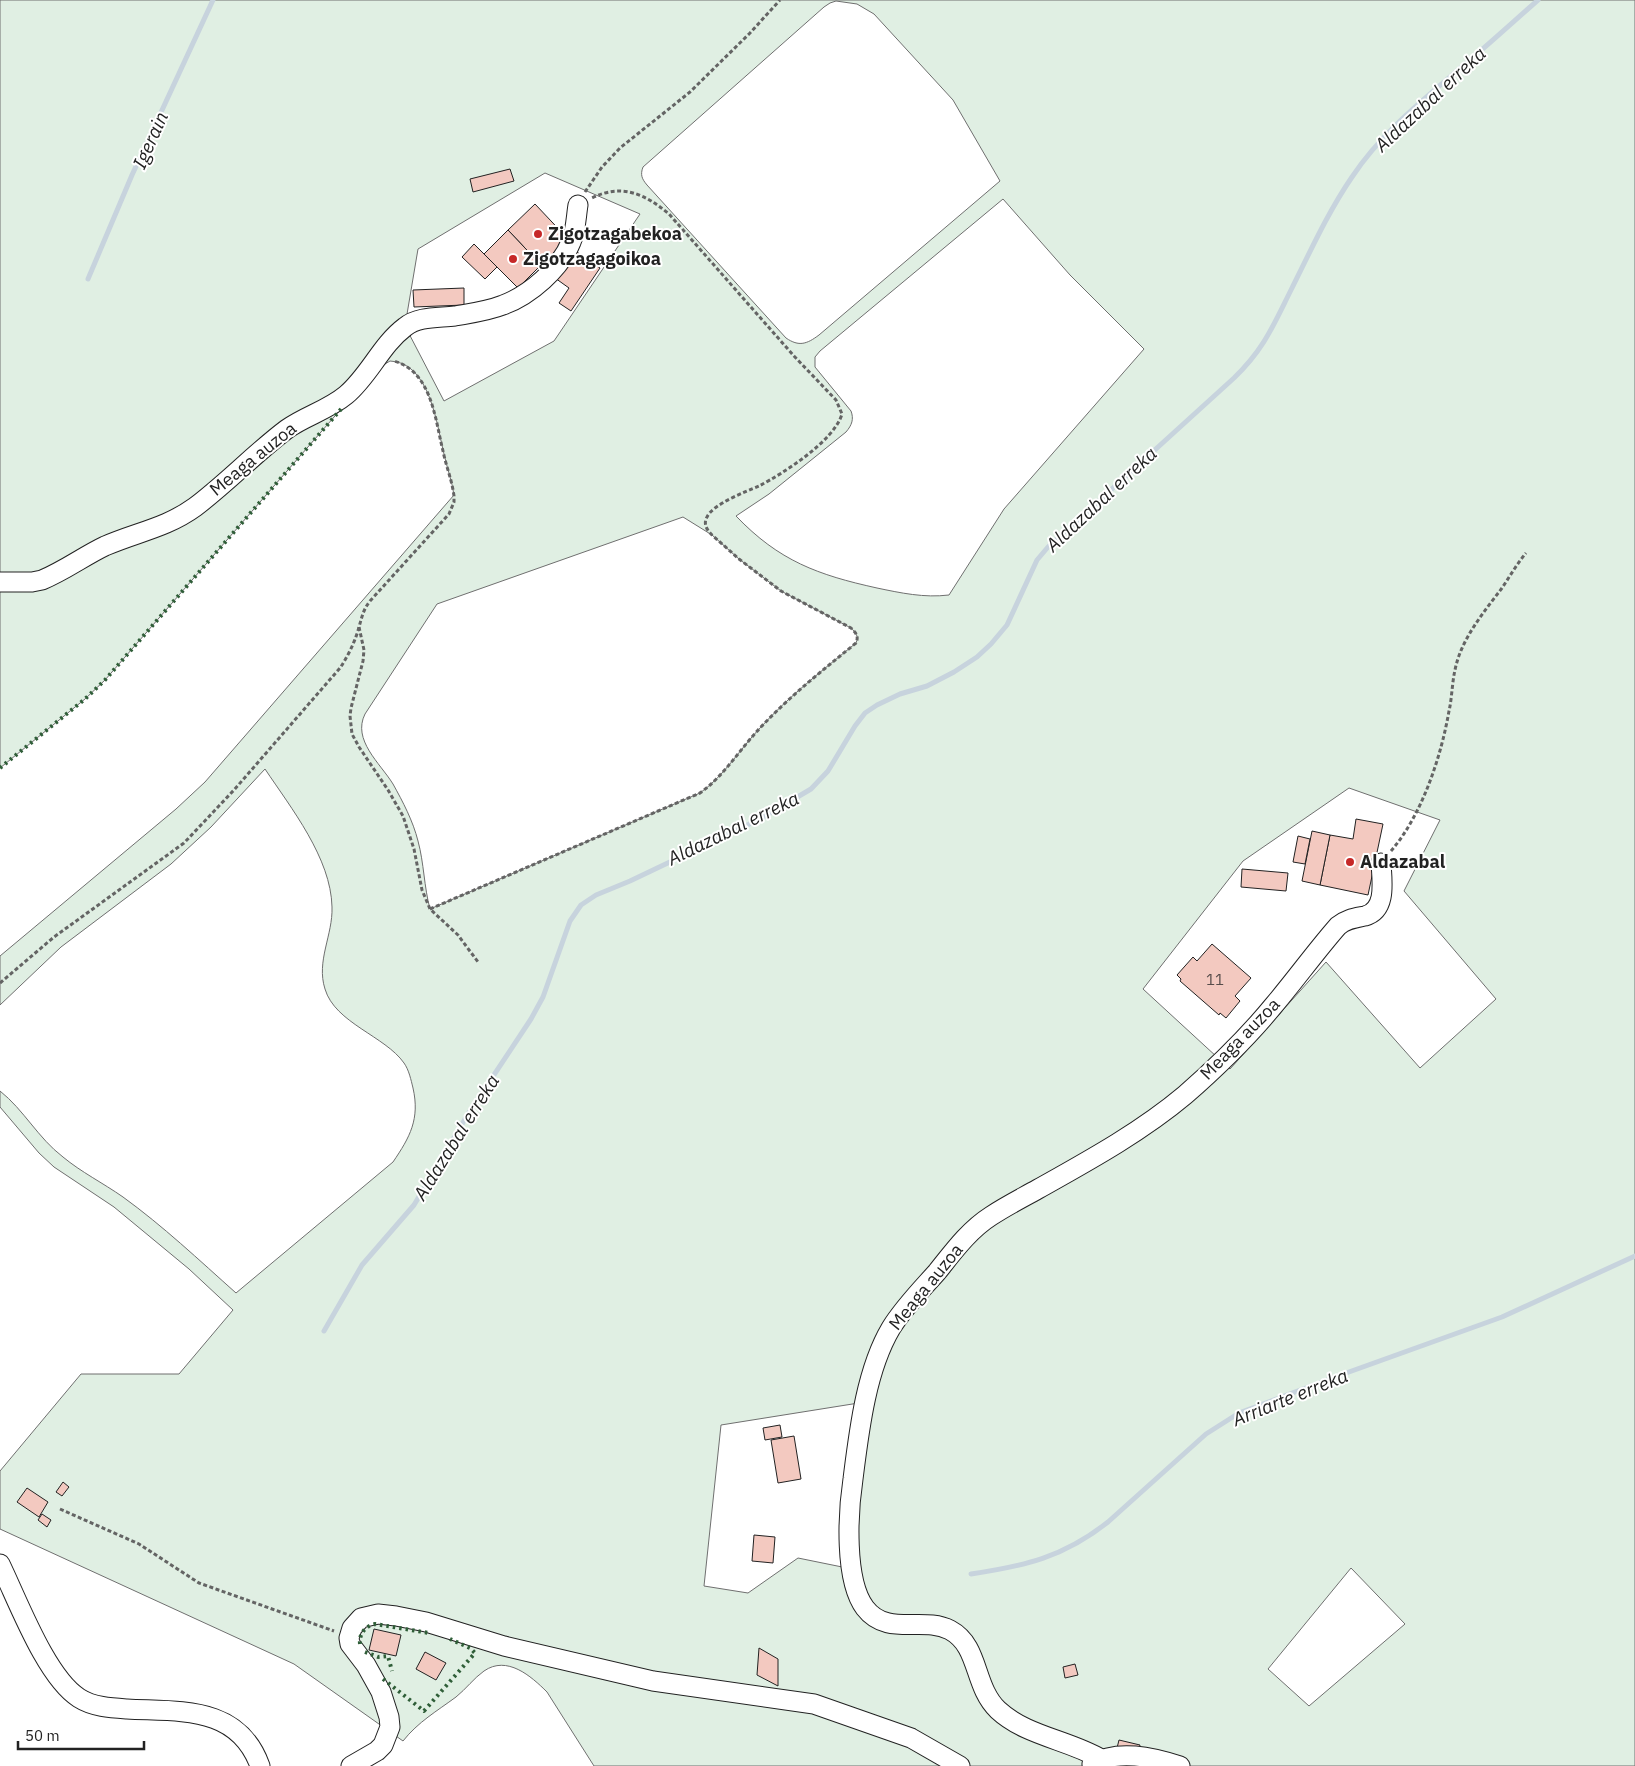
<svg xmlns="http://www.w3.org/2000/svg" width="1635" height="1766" viewBox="0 0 1635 1766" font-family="'IBM Plex Sans',sans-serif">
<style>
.green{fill:#e0efe3;stroke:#6f6f6f;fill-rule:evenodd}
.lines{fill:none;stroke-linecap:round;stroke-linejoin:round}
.stream{stroke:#c7d3dd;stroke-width:5}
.building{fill:#f3c9c0;stroke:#222}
.minor-casing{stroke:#222;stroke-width:21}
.path{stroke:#646464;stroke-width:3;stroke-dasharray:4 2.5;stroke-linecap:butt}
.minor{stroke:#fff;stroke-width:19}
.hedge{stroke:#2f5e38;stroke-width:4;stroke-dasharray:2.5 4;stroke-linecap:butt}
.poi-dot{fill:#c62828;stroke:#fff;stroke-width:2}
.labels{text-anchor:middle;stroke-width:4;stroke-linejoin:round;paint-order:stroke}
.number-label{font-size:15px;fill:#564c4a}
.poi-label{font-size:18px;font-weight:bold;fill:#222;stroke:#fff;text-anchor:start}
.street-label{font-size:18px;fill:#222;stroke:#fff}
.water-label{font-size:19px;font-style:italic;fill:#222;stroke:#fff}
</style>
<rect width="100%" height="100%" fill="#fff"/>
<path class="green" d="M0,0h1635v1766h-1041l-47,-74c-16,-16 -40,-37 -63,-21 -10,7 -18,18 -28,26 -19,14 -38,25 -53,44l-109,-77 -294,-135v-58l81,-97h98l54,-64 -44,-41 -75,-62 -60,-40 -15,-14 -39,-46v-16c24,19 38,47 63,66 18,15 40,26 60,40 40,29 76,63 113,96l157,-131c17,-25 27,-43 20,-74 -2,-8 -4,-18 -9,-25 -19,-27 -69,-40 -79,-74 -9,-28 8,-54 7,-82 -1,-49 -41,-99 -67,-138l-54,58 -40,37 -110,83 -61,58v-49l176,-147 29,-27 249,-287c-2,-14 -7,-27 -10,-41 -7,-28 -14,-92 -54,-93l-15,9 -270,310 -20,19 -85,69zM836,1l21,3 17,10 79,86 47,81 -181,154c-12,9 -20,12 -33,3l-139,-153c-5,-6 -7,-10 -4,-18l181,-160 6,-4zM545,173l95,41 -86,127 -110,60 -39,-75 13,-77zM1003,199l67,76 74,74 -140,160 -55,86c-25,3 -48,-2 -72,-7 -59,-13 -98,-27 -141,-72l33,-22 77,-62c6,-7 8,-13 5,-21l-36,-44v-10l5,-6zM683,517l29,18 27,24 42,32 70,37c5,5 8,8 5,15 -33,27 -67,53 -96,85 -20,21 -36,48 -60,65l-270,116c-6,-22 -6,-46 -12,-68 -5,-20 -15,-39 -25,-57 -13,-21 -41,-44 -28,-70l72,-110zM1349,788l91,32 -36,71 92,108 -76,69 -94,-106 -96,107 -87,-80 100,-128zM865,1402l-13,167 -54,-11 -50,35 -44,-7 17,-161zM1351,1568l54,56 -96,82 -41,-37z"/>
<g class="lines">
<g class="stream">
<path d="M88,279l44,-104 81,-175"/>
<path d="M324,1331l38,-66 52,-60 54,-91 63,-95 12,-22 27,-76 11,-16 15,-10 34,-14 130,-62 51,-30 17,-18 27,-45 10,-13 12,-8 23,-11 27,-8 27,-14 23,-15 14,-13 16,-19 30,-65 11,-13 186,-169c30,-29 39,-52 57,-88 19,-38 37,-78 61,-113 29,-44 72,-78 112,-112 25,-21 49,-43 74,-65"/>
<path d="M971,1574c54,-8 93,-17 137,-52l98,-88 33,-21 96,-36 167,-60 133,-61"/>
</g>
</g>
<g class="building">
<path d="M510,169l4,12 -41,11 -3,-13z"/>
<path d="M535,204l33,35 -27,26 -33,-35z"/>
<path d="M508,230l33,35 -23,23 -34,-34z"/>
<path d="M474,244l23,23 -12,12 -23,-22z"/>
<path d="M574,250l26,18 -29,43 -12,-8 10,-15 -14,-10z"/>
<path d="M464,288v17l-50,2 -1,-17z"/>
<path d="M1356,819l27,5 -15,71 -48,-10 10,-50 23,4z"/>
<path d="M1312,831l18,4 -10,50 -18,-4z"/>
<path d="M1298,836l12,3 -5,25 -12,-2z"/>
<path d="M1242,869l46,4 -2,18 -45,-4z"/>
<path d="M1212,944l39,34 -16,18 5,5 -14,17 -6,-5 -1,2 -39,-34 1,-2 -4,-4 16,-18 4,4z"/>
<path d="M780,1425l2,12 -17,3 -2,-12z"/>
<path d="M794,1436l7,43 -23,4 -7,-43z"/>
<path d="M63,1482l6,5 -7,9 -6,-4z"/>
<path d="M27,1488l21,14 -9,15 -22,-15z"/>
<path d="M42,1514l9,6 -4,7 -9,-7z"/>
<path d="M754,1535l21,2 -2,26 -21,-2z"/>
<path d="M374,1629l27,6 -5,21 -27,-6z"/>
<path d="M759,1648l19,11v27l-21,-11z"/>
<path d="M425,1652l21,11 -10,17 -20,-11z"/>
<path d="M1075,1664l3,11 -13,3 -2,-11z"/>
<path d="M1119,1740l21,5 -2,8 -21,-5z"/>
</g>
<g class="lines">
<g class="minor-casing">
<g id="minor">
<path d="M0,582h32l10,-2c22,-9 42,-24 63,-34 32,-14 61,-18 90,-39 32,-24 60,-54 92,-78 18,-13 41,-19 59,-34 23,-19 35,-50 59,-68 13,-11 34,-9 50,-11 17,-3 33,-5 48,-11 27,-10 57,-36 68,-63 5,-11 5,-25 7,-37"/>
<path d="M0,1564c18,37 46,113 79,134 14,9 32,10 48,11 53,3 111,-4 133,57"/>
<path d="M1101,1759c-32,-19 -75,-23 -103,-49 -25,-24 -18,-64 -48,-80 -27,-14 -63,7 -85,-22 -21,-28 -17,-96 -12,-129 6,-48 13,-109 38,-151 13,-21 30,-38 46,-56 16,-20 32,-42 54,-56 15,-10 31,-18 47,-27 50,-28 103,-57 147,-94 32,-28 62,-57 89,-90 22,-26 42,-54 64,-79 8,-7 17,-8 27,-10 22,-6 17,-35 16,-53"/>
<path d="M1092,1764c26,-15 60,-7 88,2"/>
<path d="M351,1766l26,-15 6,-6 7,-18 -1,-10 -8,-25 -15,-27 -16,-21 -1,-6 3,-10 9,-10 17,-4 18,2 30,6 78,24 149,35 161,23 97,34 49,28"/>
</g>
</g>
<g class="path">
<path d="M585,192l17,-25 18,-19 70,-56 60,-59 30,-33"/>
<path d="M359,627l5,23 -1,11 -12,47 -1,8 2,18 7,13 29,43 15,26 11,33 8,41 8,19 28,26 20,27"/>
<path d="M1391,851c31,-36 50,-94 58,-140 3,-13 3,-28 6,-41 6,-31 29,-58 47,-82 8,-12 15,-24 24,-35"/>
<path d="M430,909l270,-116c24,-17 40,-44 60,-65 30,-32 63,-58 96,-85 3,-7 0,-10 -5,-15l-70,-37 -42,-32 -27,-24c-5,-5 -9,-11 -5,-18 6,-13 38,-25 52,-31 25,-13 75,-45 83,-72l-6,-14 -42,-44 -125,-142c-24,-20 -47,-31 -77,-16"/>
<path d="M0,983l54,-46 130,-94 50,-53 106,-122c8,-12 15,-26 19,-41 3,-10 4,-17 11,-26l79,-87 5,-12v-6c-2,-16 -8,-30 -11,-45 -8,-32 -11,-79 -49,-90"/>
<path d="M60,1509l79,35 60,39 135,48"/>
</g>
<use href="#minor" class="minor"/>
<g class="hedge">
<path d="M0,768l85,-69 20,-19 237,-272"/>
<path d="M360,1644c-1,-10 5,-18 15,-20l54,9"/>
<path d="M365,1652l13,5 10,-1 4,15"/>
<path d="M383,1679l41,32 51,-58 -5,-5 -20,-9"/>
</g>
</g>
<g class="poi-dot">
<circle cx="538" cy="234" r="5"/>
<circle cx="513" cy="259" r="5"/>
<circle cx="1350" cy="862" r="5"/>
</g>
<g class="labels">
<g class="number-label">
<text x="1215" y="985">11</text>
</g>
<g class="poi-label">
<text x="548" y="240">Zigotzagabekoa</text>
<text x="523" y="265">Zigotzagagoikoa</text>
<text x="1360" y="868">Aldazabal</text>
</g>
<g class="street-label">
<text transform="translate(253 459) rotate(-39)" y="6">Meaga auzoa</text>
<text transform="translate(1240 1039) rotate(-46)" y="6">Meaga auzoa</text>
<text transform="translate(926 1287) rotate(-51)" y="6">Meaga auzoa</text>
</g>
<g class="water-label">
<text transform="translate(1430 99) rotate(-43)" y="7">Aldazabal erreka</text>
<text transform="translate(150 140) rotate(-66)" y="7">Igerain</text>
<text transform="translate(1101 499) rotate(-43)" y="7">Aldazabal erreka</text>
<text transform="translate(733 828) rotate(-26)" y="7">Aldazabal erreka</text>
<text transform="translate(456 1137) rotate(-58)" y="7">Aldazabal erreka</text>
<text transform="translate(1290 1397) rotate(-22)" y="7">Arriarte erreka</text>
</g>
</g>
<path d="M18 1741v8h126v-8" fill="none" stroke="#222222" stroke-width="2.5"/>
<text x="25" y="1741" font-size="15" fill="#222222" stroke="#ffffff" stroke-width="4" paint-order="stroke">50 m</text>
</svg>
